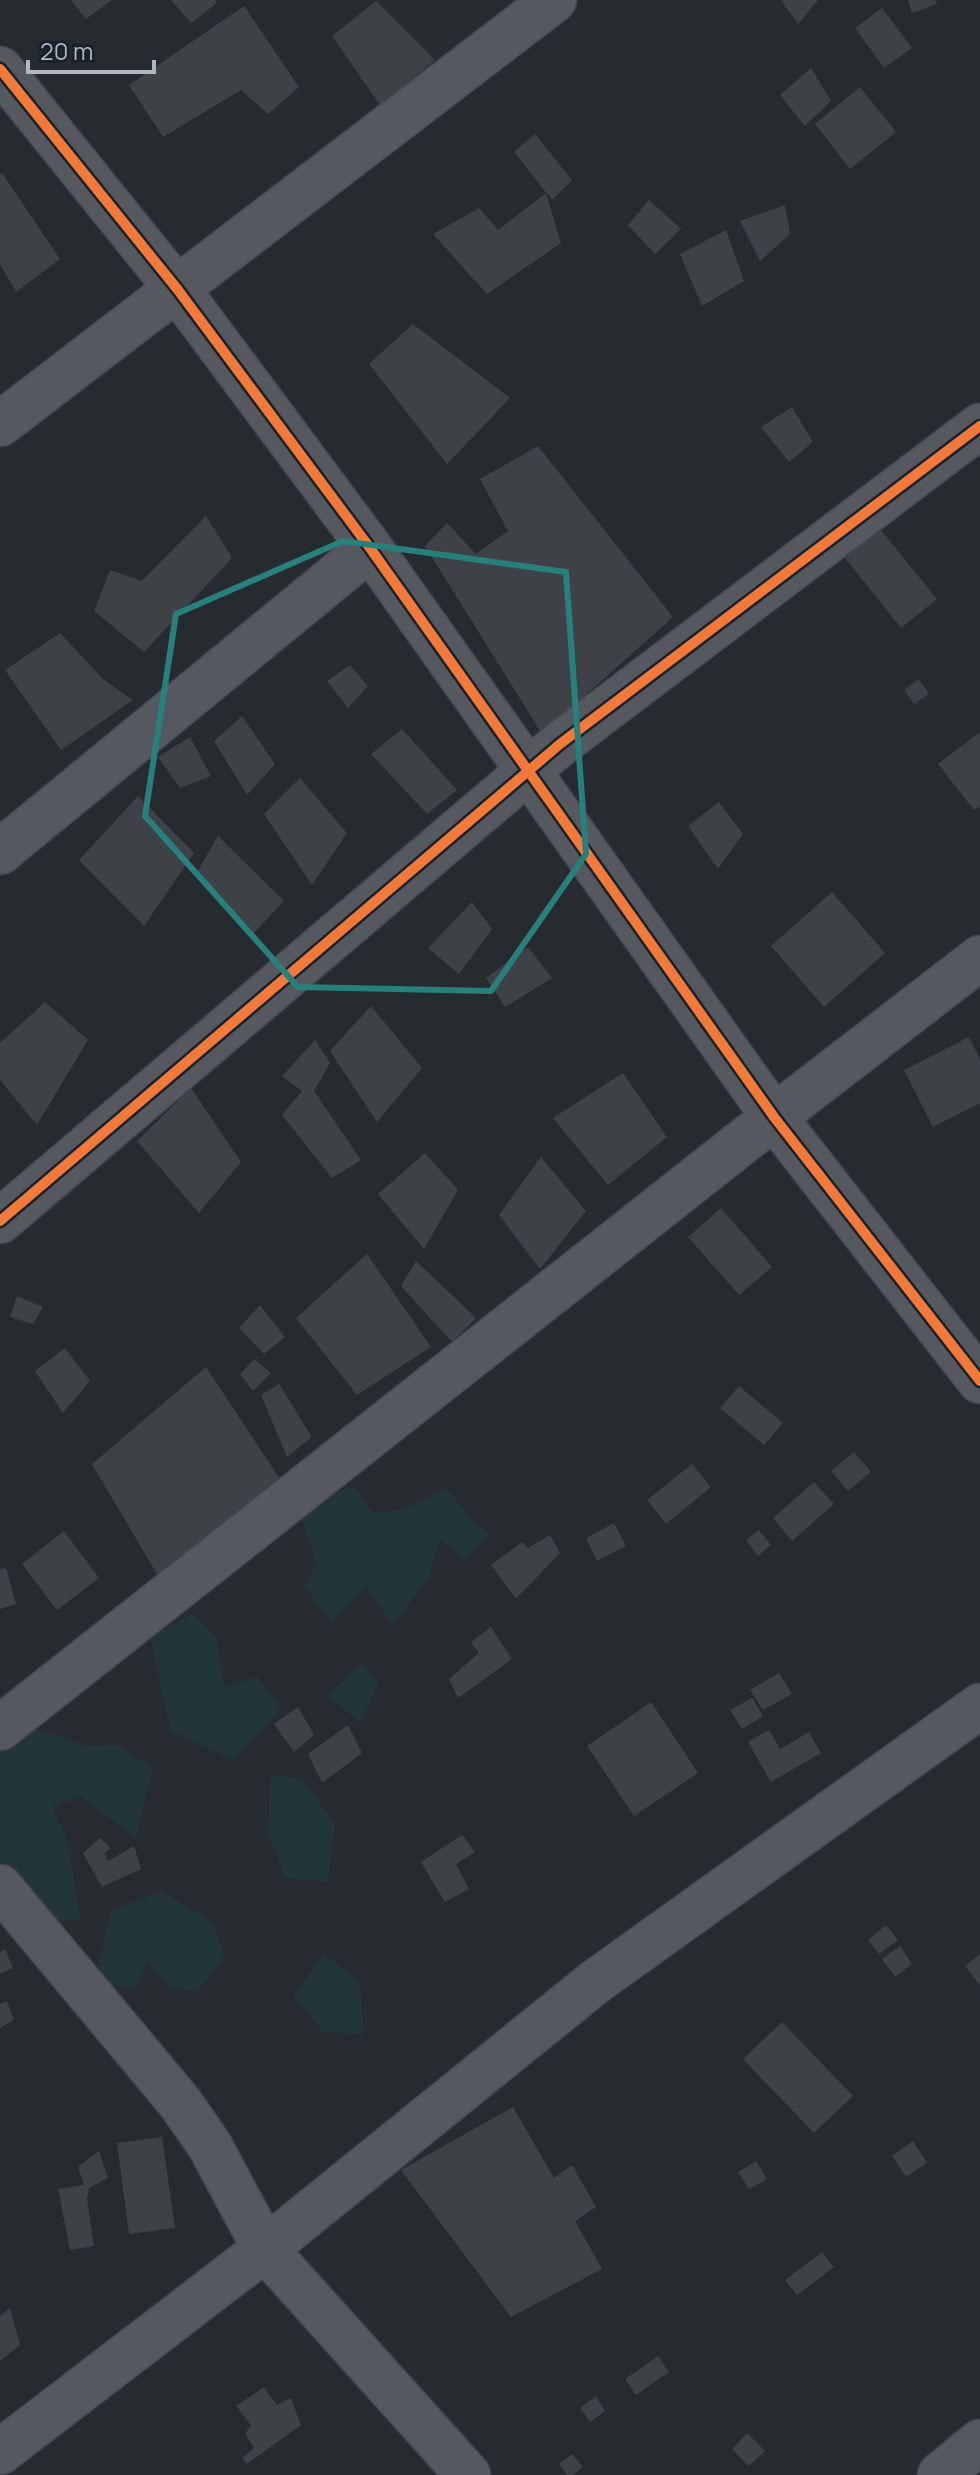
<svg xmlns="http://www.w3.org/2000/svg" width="980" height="2475" viewBox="0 0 980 2475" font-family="Manrope,sans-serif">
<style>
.green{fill:#233536}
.building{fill:#3e4247}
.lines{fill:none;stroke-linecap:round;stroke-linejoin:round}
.minor-casing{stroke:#43474b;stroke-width:47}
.minor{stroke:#55595f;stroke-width:44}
.cycleway-casing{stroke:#19212a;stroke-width:15}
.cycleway{stroke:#f17a3a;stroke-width:10}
.marked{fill:none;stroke:#27807b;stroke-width:6;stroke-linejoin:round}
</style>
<rect width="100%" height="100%" fill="#262b30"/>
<g class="green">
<path d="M353,1485l20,28 30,-4 44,-21 20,26 22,20 -23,26 -26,-20 -11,37 -36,48 -27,-38 -35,35 -27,-36 12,-23 -17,-52z"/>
<path d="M193,1613l24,25 8,50 32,-12 25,32 -49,52 -63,-30 -20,-93z"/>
<path d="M363,1663l16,20 -19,40 -32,-28z"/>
<path d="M19,1726l29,6 38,14 32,-1 35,23 -17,70 -56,-42 -28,12 16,32 12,79 -46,3 -34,-65v-115z"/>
<path d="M270,1774l34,6 31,45 -7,57 -42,-4 -18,-43z"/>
<path d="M161,1891l52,31 12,35 -28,35 -27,-5 -22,-25 -13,28 -40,-9 16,-71z"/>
<path d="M324,1954l36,28 4,52 -41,-2 -30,-36z"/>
</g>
<g class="building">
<path d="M71,0h41l-26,19z"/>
<path d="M171,0h44l2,3 -26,20z"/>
<path d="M781,0h37l-20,24z"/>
<path d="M908,0h27l2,4 -25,9z"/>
<path d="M376,1l59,59 -55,45 -48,-69z"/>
<path d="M244,6l55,81 -31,27 -27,-24 -78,47 -34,-52z"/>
<path d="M882,8l30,40 -28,20 -29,-40z"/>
<path d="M811,68l20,33 -26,25 -25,-31z"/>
<path d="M860,87l36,45 -46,37 -35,-45z"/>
<path d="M535,134l37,46 -20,20 -38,-48z"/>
<path d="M2,173l58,86 -44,33 -16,-28v-89z"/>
<path d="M546,193l15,50 -74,51 -54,-60 46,-26 19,22z"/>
<path d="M649,200l32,29 -26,25 -27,-29z"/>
<path d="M785,205l5,29 -30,27 -20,-40z"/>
<path d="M726,230l18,51 -42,25 -22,-52z"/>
<path d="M413,324l97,74 -63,66 -78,-100z"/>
<path d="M792,407l21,35 -24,20 -28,-35z"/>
<path d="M538,446l135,171 -131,117 -117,-188 22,-23 29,31 32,-23 -28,-52z"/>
<path d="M206,516l26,42 -88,94 -50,-41 16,-41 32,11z"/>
<path d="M880,529l57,70 -36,29 -56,-70z"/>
<path d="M60,633l43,46 30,21 -72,50 -56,-80z"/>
<path d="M350,665l18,21 -20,22 -21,-27z"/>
<path d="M919,679l10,15 -15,10 -10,-14z"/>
<path d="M242,716l33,48 -28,31 -33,-54z"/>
<path d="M402,729l55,61 -30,24 -56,-60z"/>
<path d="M980,732v74l-6,4 -36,-46z"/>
<path d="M190,737l21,39 -31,12 -22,-31z"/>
<path d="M300,778l47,55 -35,52 -48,-71z"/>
<path d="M138,796l56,57 -50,73 -65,-66z"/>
<path d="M719,802l24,32 -25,35 -30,-43z"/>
<path d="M218,836l66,65 -33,35 -55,-62z"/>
<path d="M832,892l53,61 -61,54 -53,-61z"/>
<path d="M472,902l20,27 -33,45 -31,-26z"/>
<path d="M528,947l24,31 -47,29 -19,-29z"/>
<path d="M45,1002l43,38 -51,85 -37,-45v-37z"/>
<path d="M371,1006l51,62 -45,54 -47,-71z"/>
<path d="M969,1037l11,22v44l-47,24 -29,-57z"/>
<path d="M315,1040l15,23 -16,28 47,69 -29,18 -50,-63 20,-24 -20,-15z"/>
<path d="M623,1073l44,64 -59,48 -55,-67z"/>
<path d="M191,1088l50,74 -42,51 -62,-72z"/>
<path d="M425,1153l33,37 -34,59 -46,-55z"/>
<path d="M541,1157l45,54 -46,58 -41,-54z"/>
<path d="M721,1208l51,59 -33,28 -51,-58z"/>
<path d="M367,1254l64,93 -74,48 -61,-77z"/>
<path d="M416,1261l60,57 -24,24 -51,-56z"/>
<path d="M17,1296l26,11 -10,17 -23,-7z"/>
<path d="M260,1305l25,32 -21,17 -25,-26z"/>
<path d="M65,1348l25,33 -27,32 -28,-42z"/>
<path d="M254,1359l17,14 -18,18 -13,-17z"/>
<path d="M206,1367l76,115 -118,104 -72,-122z"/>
<path d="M279,1384l33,53 -25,20 -26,-62z"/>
<path d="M739,1386l44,37 -19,22 -44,-37z"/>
<path d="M854,1452l17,20 -23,19 -17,-20z"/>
<path d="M692,1464l19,23 -45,37 -19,-24z"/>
<path d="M814,1482l20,22 -42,37 -19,-23z"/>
<path d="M614,1523l12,23 -29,15 -11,-23z"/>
<path d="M759,1530l12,15 -13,11 -12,-16z"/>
<path d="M64,1531l35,47 -42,32 -35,-46z"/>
<path d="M550,1535l10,18 -44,46 -25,-34 31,-23 6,6z"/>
<path d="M6,1568l10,36 -16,5v-40z"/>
<path d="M491,1627l21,32 -54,39 -9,-19 30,-26 -8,-11z"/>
<path d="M779,1673l13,21 -29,16 -13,-20z"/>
<path d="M752,1698l11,18 -21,13 -12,-19z"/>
<path d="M651,1702l47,71 -64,43 -47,-70z"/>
<path d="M298,1707l16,28 -20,17 -20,-28z"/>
<path d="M348,1725l14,28 -40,30 -14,-29z"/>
<path d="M769,1730l11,19 29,-17 12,21 -50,29 -23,-40z"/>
<path d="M462,1835l13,17 -19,12 13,25 -24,13 -24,-40z"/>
<path d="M100,1838l11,10 -7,6 4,7 26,-15 7,23 -39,18 -19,-34z"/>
<path d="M886,1925l12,15 -19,14 -11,-14z"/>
<path d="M900,1946l12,18 -17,13 -13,-18z"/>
<path d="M5,1949l8,19 -13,6v-22z"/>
<path d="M980,1954v32l-15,-20z"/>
<path d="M7,2001l7,19 -14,8v-24z"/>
<path d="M782,2022l71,74 -39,37 -71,-74z"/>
<path d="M513,2107l41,71 18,-13 24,42 -21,14 27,48 -91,48 -110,-147z"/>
<path d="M162,2137l13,91 -46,6 -12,-91z"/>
<path d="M913,2141l14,22 -21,14 -14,-21z"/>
<path d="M99,2151l9,27 -19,10 -2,10 7,48 -24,4 -12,-61 26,-4 -6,-18z"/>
<path d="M756,2161l11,18 -18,10 -11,-17z"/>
<path d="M822,2252l12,15 -37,28 -12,-15z"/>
<path d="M10,2308l10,37 -20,16v-45z"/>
<path d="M658,2356l11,16 -33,23 -11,-16z"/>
<path d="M264,2387l13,18 14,-7 10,27 -54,39 -5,-6 12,-10 -9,-14 6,-9 -15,-19z"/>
<path d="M596,2396l9,15 -15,11 -10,-14z"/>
<path d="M747,2433l18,18 -16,15 -17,-17z"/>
<path d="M572,2454l11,13 -10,8h-6l-8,-11z"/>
</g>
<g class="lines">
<g class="minor-casing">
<g id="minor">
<path d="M0,69l178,221 192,258 404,569 206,264"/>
<path d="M0,424l554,-424"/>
<path d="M0,852l370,-304"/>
<path d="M0,1221l560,-477 420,-318"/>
<path d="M0,1728l774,-611 206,-159"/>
<path d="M0,1887l181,217 29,42 55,103 203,226"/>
<path d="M0,2452l265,-203 330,-267 385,-276"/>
<path d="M940,2475l40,-33"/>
</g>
</g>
<use href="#minor" class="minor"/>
<g class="cycleway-casing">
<g id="cycleway">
<path d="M0,69l178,221 192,258 404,569 206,264"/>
<path d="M0,1221l560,-477 420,-318"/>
</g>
</g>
<use href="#cycleway" class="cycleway"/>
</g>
<path class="marked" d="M343,541l223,31 20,282 -95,137 -193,-4 -153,-171 31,-202z"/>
<path d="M28 60v12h126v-12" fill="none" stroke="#aeb7c3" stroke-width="4"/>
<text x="40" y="60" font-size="24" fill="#aeb7c3" stroke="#19212a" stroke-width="6" paint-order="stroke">20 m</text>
</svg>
